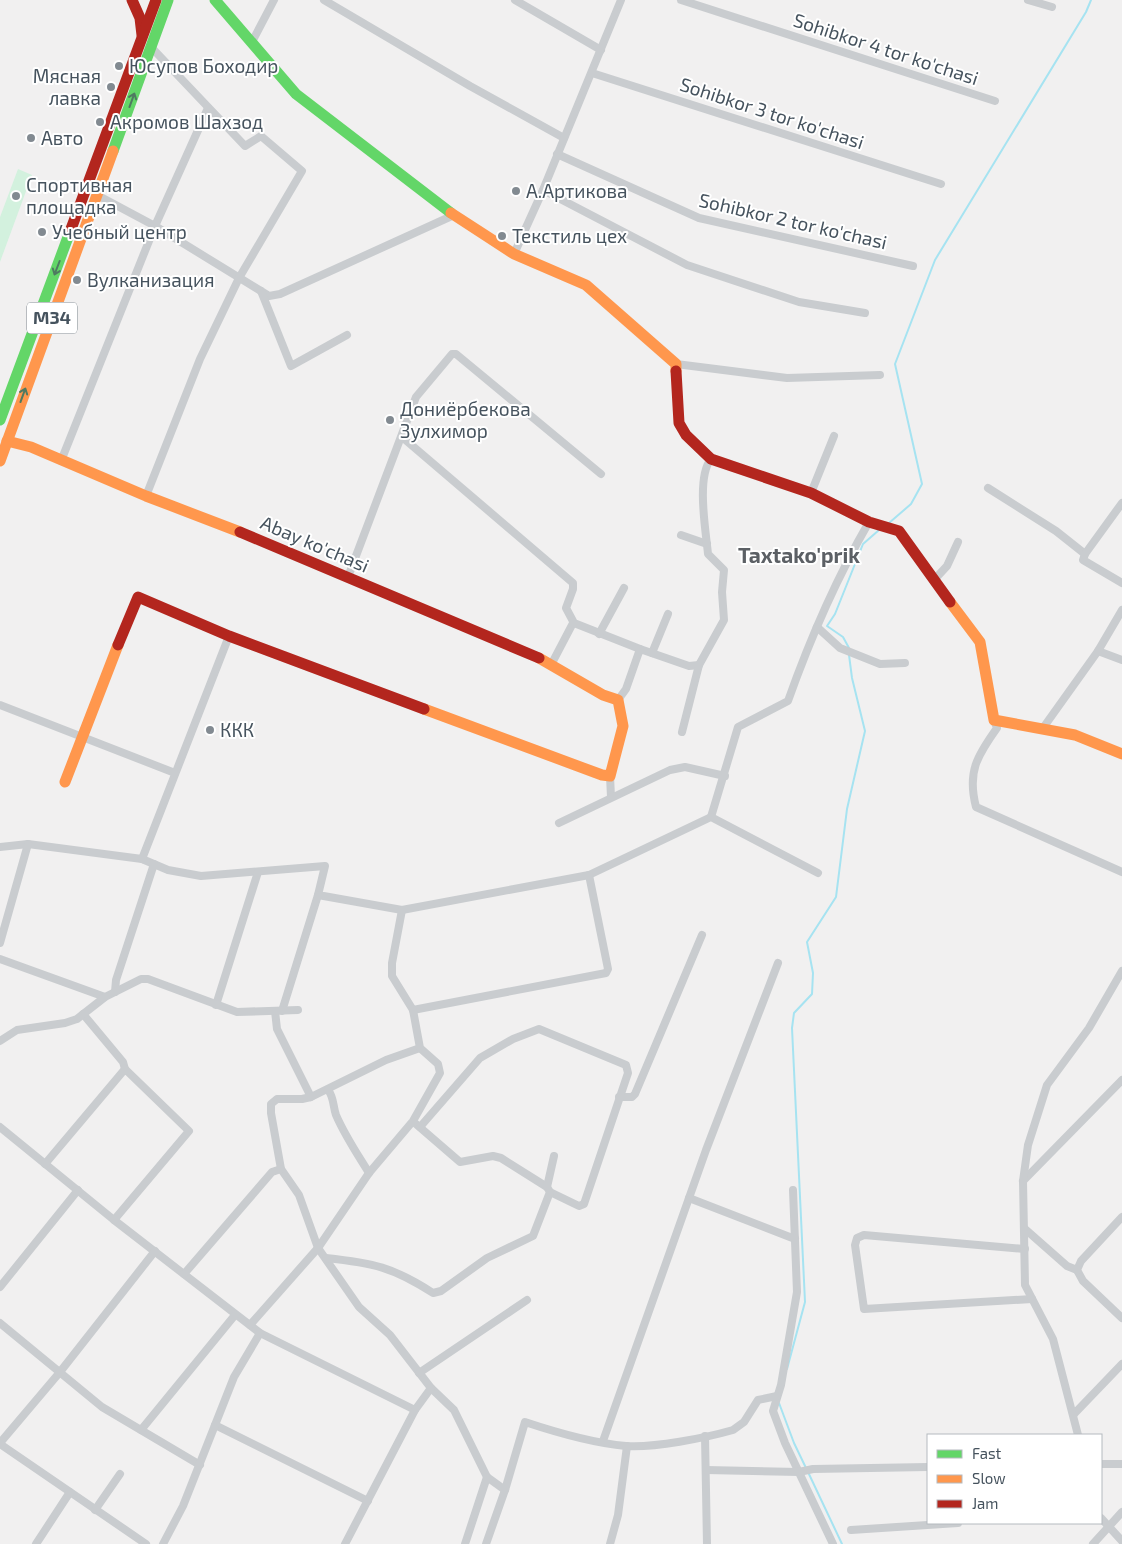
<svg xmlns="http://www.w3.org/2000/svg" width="1122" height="1544" viewBox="0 0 1122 1544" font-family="'Exo 2',sans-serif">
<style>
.pitch{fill:#d3f1de}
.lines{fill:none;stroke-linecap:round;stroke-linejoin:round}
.stream{stroke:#a6e3f1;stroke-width:2}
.street{stroke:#c9cccf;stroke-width:8}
.fast{stroke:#63d668;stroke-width:11}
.slow{stroke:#ff974d;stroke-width:11}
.jam{stroke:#b3261e;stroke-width:11}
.oneway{stroke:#4f7a61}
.poi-dot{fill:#828a91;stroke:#fff;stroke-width:2}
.labels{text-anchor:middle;stroke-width:4;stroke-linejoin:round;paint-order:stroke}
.shield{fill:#fff;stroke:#7e878e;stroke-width:1}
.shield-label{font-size:18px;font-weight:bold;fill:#46535e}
.street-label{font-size:19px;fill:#46535e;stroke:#fff}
.poi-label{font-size:19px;fill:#46535e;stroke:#fff;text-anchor:start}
.quarter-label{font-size:21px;font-weight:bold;fill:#5c6065;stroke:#fff}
</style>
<rect width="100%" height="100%" fill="#f1f0f0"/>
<path class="pitch" d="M18,169l14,6 -32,87v-45z"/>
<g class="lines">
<g class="stream">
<path d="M889,523l22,-19 11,-20 -27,-120 40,-104 151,-248 5,-12"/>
<path d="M849,648l-6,-11 -16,-11 8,-12 28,-70 16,-14"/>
<path d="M787,1369l18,-67 -13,-274 2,-15 18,-19 1,-21 -6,-31 29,-45 11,-88 18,-78 -13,-53 -3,-23"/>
<path d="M779,1403l15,40 12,25"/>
<path d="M808,1472l34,72"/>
</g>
<g class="street">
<path d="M324,0l146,86 94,52"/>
<path d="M515,0l86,50"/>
<path d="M681,0l314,101"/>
<path d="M1028,0l24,7"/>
<path d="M252,42l22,-42"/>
<path d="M592,73l349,111"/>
<path d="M557,154l142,64 214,48"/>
<path d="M543,190l144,75 112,37 66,11"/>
<path d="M97,195l58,31 114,70 11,-2 174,-79"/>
<path d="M514,254l29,-64 78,-190"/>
<path d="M261,291l30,75 56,-31"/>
<path d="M676,364l111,14 93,-3"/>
<path d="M402,437l171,146v6l-7,19 8,15 66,26"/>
<path d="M61,461l94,-235 53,-118"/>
<path d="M988,488l68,43 29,23"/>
<path d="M811,493l23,-57"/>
<path d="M146,496l54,-137 39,-81 63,-107 -41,-35 -16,10 -94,-99"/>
<path d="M1122,503l-37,51 -2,6 39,23"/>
<path d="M681,535l26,9"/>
<path d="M348,577l68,-180 36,-43h4l145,120"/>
<path d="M934,580l13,-14 11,-24"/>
<path d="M817,627l23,21 40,16 25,-1"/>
<path d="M599,634l25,-46"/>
<path d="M1098,651l24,9"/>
<path d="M652,653l16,-39"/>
<path d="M551,665l22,-42"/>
<path d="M618,700l8,-11 14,-40 49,17 10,-1"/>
<path d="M0,705l175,68"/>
<path d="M994,720l3,8c-20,28 -30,44 -21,79l146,65"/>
<path d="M1043,728l55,-77 24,-41"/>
<path d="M682,732l17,-67 25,-45 -2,-28 2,-22 -16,-16c-2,-22 -12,-77 3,-95"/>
<path d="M610,776l1,21"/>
<path d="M711,817l27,-90 50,-26c22,-62 48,-122 81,-179"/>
<path d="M559,823l111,-53 15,-3 40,9"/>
<path d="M0,847l28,-3 114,15 26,11 33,6 124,-10 -7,29 84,15 187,-35 122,-58 107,56"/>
<path d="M142,859l87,-223"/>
<path d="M0,943l28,-99"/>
<path d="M0,959l105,38"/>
<path d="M115,992l1,-12 38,-116"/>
<path d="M216,1005l42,-133"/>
<path d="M413,1010l193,-37 2,-4 -19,-94"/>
<path d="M275,1011l2,18 34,68"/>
<path d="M282,1011l36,-116"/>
<path d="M83,1014l40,48 2,7"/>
<path d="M0,1041l17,-11 48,-7 12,-4 28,-22 36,-18h7l89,33 61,-2"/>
<path d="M420,1048l-34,12 -75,37 -9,2h-25l-6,5v9l10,56 18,26 19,53 41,59 31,28 41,53 23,22 33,67 18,13"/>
<path d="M328,1090c6,7 5,17 8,25 9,21 22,40 33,58"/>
<path d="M619,1097h13l3,-3 67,-159"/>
<path d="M416,1124l44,38 33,-6 8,2 46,29"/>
<path d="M0,1127l114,93 146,113 155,77"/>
<path d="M420,1127l60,-69 33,-19 26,-10 87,36 2,8 -44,131 -5,2 -29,-14"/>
<path d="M45,1164l80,-95 64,62 -75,89"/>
<path d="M1023,1181l99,-101"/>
<path d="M793,1190l4,102 -16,93 -8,26 12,32 48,101"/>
<path d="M689,1198l106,41"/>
<path d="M1122,1217l-41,44 -4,9 6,11 39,37"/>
<path d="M1025,1229l42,37 10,4"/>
<path d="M1025,1249l-161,-14 -7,3 -2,7 9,64 168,-10"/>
<path d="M326,1258c47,5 67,9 107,35l8,-2 46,-33 46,-22 17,-44 -3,-5 7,-31"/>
<path d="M184,1274l88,-102 9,-3"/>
<path d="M0,1287l78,-97"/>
<path d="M0,1323l102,84 98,58"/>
<path d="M250,1325l68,-77 51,-75 44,-52 27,-48 -2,-9 -18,-16 -7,-38 -21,-34v-13l10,-53"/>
<path d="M419,1373l108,-73"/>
<path d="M1074,1414l48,-50"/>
<path d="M215,1425l153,76"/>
<path d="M141,1430l94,-115"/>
<path d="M1078,1435l-25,-96 -28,-54 -2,-104 5,-36 19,-60 42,-57 33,-57"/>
<path d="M705,1436l2,108"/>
<path d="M603,1441l103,-291 72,-187"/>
<path d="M0,1443l60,-71 95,-121"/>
<path d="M0,1444l146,100"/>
<path d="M1101,1464h21"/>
<path d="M706,1470l93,2 14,-3 115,-2"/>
<path d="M95,1510l25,-36"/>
<path d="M1101,1518l21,23"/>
<path d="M851,1530l107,-7"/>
<path d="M36,1544l34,-52"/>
<path d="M163,1544l20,-38 51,-129 26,-44"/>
<path d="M345,1544l70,-134 16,-22"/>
<path d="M465,1544l22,-67"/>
<path d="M486,1544l19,-54 20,-68c33,11 67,21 101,24 28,2 79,-8 107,-16l11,-8 14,-22 19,-4"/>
<path d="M610,1544l8,-29 9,-69"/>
<path d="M1093,1544l29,-32"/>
</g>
<g class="fast">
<path d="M215,0l81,94 155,119"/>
<path d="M113,151l55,-151"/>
<path d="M0,420l71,-191"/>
</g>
<g class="slow">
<path d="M451,213l63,41 72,31 90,79v7"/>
<path d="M7,441l24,6 115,49 94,36"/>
<path d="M0,461l113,-310"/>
<path d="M950,602l30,40 14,78 81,15 47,19"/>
<path d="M424,709l178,66 8,1 13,-50 -5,-26 -15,-5 -64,-37"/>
<path d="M65,782l53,-137"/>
</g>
<g class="jam">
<path d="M132,0l8,18 2,17"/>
<path d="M71,229l85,-229"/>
<path d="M676,371l3,52 7,12 25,24 100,34 58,29 30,9 51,71"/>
<path d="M240,532l299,126"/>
<path d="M118,645l20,-48 91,39 195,73"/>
</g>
</g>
<defs><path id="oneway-shaft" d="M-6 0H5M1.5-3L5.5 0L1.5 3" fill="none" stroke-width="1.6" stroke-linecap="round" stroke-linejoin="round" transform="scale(1.25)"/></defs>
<g class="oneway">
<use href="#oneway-shaft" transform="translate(132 100) rotate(-70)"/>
<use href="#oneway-shaft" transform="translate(57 268) rotate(111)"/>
<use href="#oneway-shaft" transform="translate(23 395) rotate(-70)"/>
</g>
<g class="poi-dot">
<circle cx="119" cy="66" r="5"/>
<circle cx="111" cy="87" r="5"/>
<circle cx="100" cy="122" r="5"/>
<circle cx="31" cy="138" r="5"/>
<circle cx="516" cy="191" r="5"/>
<circle cx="16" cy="196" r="5"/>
<circle cx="42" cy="232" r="5"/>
<circle cx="502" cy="236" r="5"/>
<circle cx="77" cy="280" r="5"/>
<circle cx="390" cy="420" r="5"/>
<circle cx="210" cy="730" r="5"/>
</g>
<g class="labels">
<rect class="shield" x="27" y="302.5" width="50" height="31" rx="4"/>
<g class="shield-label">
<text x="52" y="324">M34</text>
</g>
<g class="street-label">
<text transform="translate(886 49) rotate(18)" y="7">Sohibkor 4 tor ko'chasi</text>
<text transform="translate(772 113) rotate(18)" y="7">Sohibkor 3 tor ko'chasi</text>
<text transform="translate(793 221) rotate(13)" y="7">Sohibkor 2 tor ko'chasi</text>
<text transform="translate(315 544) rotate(23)" y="7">Abay ko'chasi</text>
</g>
<g class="poi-label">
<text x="129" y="73">Юсупов Боходир</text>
<text x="101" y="83" text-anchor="end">Мясная<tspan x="101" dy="22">лавка</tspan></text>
<text x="110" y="129">Акромов Шахзод</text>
<text x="41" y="145">Авто</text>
<text x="26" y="192">Спортивная<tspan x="26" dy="22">площадка</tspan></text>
<text x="526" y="198">А.Артикова</text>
<text x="52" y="239">Учебный центр</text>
<text x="512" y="243">Текстиль цех</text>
<text x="87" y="287">Вулканизация</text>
<text x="400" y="416">Дониёрбекова<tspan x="400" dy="22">Зулхимор</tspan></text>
<text x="220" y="737">ККК</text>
</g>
<g class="quarter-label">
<text x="799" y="563">Taxtako'prik</text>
</g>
</g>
<rect x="927" y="1434" width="175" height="90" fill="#ffffff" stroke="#b5babf"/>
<rect x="937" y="1450" width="25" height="8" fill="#63d668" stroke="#b5babf"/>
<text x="972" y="1459" font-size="15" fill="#46535e">Fast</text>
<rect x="937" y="1475" width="25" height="8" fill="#ff974d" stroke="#b5babf"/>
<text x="972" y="1484" font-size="15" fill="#46535e">Slow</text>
<rect x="937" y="1500" width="25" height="8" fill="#b3261e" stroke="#b5babf"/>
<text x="972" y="1509" font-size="15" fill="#46535e">Jam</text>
</svg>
